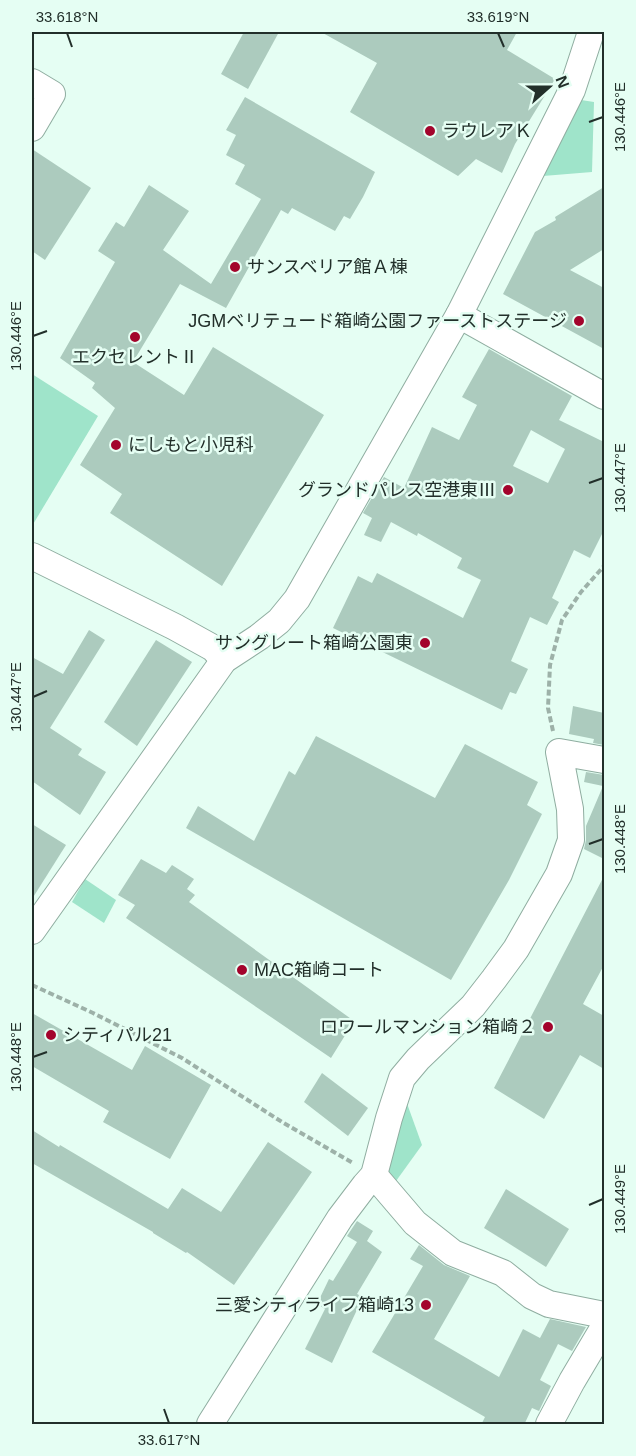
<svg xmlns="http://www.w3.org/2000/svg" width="636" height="1456" viewBox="0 0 636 1456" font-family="Helvetica,'Noto Sans JP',sans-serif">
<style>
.green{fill:#9fe4ca}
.building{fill:#accbbe;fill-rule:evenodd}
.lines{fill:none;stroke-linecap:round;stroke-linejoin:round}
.minor-casing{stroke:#8fada0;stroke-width:28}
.path{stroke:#9db1a8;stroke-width:4;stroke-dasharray:6 3;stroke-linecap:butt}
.minor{stroke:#fff;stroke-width:26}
.ticks{fill:none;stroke:#222f2a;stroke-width:2}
.poi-dot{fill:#a3042c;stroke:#e5fef3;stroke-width:2}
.labels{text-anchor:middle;stroke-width:5;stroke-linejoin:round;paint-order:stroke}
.poi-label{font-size:18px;fill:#222f2a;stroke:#e5fef3;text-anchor:start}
.neatline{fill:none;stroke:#222f2a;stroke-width:2}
.ticks-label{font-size:15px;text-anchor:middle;fill:#222f2a}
</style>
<rect width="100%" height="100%" fill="#e5fef3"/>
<g class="green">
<path d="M581,100l13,2 -2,70 -49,4z"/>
<path d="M32,374l66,42 -66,110z"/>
<path d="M85,879l31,21 -12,23 -32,-21z"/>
<path d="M405,1098l17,47 -31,43 -8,-15z"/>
</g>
<g class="building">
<path d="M244,32h35l-31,57 -27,-15z"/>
<path d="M321,32h196l-10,18 48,29 -40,65 -13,29 -26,-14 -18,17 -108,-64 27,-49z"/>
<path d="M245,97l130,75 -12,25 -13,22 -6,-3 -9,15 -43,-23 -4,6 -7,-4 -55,98 -46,-24 -47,78 51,33 29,-48 111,68 -102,171 -112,-73 12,-19 -42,-29 35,-57 -23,-20 3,-5 -35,-25 55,-96 -17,-11 18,-29 8,5 25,-42 40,26 -26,39 48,34 50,-85 -26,-15 10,-19 -19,-10 10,-20 -10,-5z"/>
<path d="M32,149l59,39 -46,72 -13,-9z"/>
<path d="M604,187v62l-34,21 34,18v61l-101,-55 32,-62 21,-12 -1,-3z"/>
<path d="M489,349l83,47 -13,24 45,22v88l-14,28 -16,-8 -22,48 7,4 -12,23 -17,-8 -19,44 17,8 -12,25 -6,-2 -8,18 -169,-82 25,-52 14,7 5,-10 86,45 18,-38 -24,-12 5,-10 -44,-25 -1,3 -26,-14 -10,20 -17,-7 8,-17 -9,-5 21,-36 20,11 28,-61 27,13 18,-35 -15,-8zM531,430l34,19 -17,34 -35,-17z"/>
<path d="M89,630l16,10 -55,88 32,21 -4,6 28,17 -26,43 -48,-34v-124l31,17z"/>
<path d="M156,640l36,22 -55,84 -33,-24z"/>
<path d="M573,706l31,7v32l-11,-2 1,-4 -25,-5z"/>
<path d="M316,736l119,62 30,-54 73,38 -11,23 15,9 -33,66 -58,100 -265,-152 12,-22 56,35 35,-70 6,4z"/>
<path d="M586,772l18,3v84l-20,-10 2,-9v-14l17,-40 -19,-4z"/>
<path d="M32,824l34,21 -34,54z"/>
<path d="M141,859l25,14 6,-8 22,14 -7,10 8,6 -6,7 165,119 -23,37 -205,-140 9,-13 -17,-10z"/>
<path d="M604,876v89l-21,39 21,12v53l-24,-14 -36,64 -50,-31z"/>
<path d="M32,1013l100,57 13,-24 66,39 -41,74 -67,-37 6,-11 -77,-45z"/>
<path d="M322,1073l46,35 -20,28 -44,-34z"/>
<path d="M32,1130l27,17 1,-2 108,64 14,-21 39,24 47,-70 44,30 -78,113 -47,-33 -1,1 -33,-20v-1l-121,-69z"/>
<path d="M506,1189l63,40 -23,38 -62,-39z"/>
<path d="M357,1221l16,10 -6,10 15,11 -25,42 6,3 -31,66 -27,-14 20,-40 -8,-5 12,-25 4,2 24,-39 -10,-6z"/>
<path d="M419,1245l25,20 26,11 -36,63 65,38 24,-48 17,9 10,-19 36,8 -14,24 -14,-7 -18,36 11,6 -12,25 -7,-3 -8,17h-43l4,-8 -113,-65 51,-86 -13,-7z"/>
</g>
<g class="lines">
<g class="minor-casing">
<g id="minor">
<path d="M32,82l20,12 -20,34"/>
<path d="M459,315l145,81"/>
<path d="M32,556l143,71 38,21 11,12"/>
<path d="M32,931l192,-271 35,-23 20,-16 18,-22 162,-284 113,-225 19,-58"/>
<path d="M374,1175l41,48 38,30 50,20 29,23 17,8 55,11"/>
<path d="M210,1424l130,-206 25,-33 9,-10 15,-57 13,-40 16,-19 55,-53 21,-27 22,-30 43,-75 12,-34 -1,-31 -11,-57 45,8"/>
<path d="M549,1424l23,-43 32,-54"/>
</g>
</g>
<g class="path">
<path d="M553,731l-5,-23 2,-43 12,-45 19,-28 23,-26"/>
<path d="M32,985l61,28 89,45 100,64 71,41"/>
</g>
<use href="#minor" class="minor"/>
</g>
<path class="ticks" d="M67,33l5,14M498,33l6,14M589,122l14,-5M33,336l14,-5M589,483l14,-5M33,697l14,-6M589,844l14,-5M33,1057l14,-5M589,1205l14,-6M164,1409l5,14"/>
<g class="poi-dot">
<circle cx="430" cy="131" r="6"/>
<circle cx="235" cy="267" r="6"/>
<circle cx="579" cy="321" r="6"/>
<circle cx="135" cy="337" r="6"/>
<circle cx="116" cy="445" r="6"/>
<circle cx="508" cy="490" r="6"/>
<circle cx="425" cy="643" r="6"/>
<circle cx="242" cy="970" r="6"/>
<circle cx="548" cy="1027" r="6"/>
<circle cx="51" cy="1035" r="6"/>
<circle cx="426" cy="1305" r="6"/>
</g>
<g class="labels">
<g class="poi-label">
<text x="442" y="137">ラウレアＫ</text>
<text x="247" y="273">サンスベリア館Ａ棟</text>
<text x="567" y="327" text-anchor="end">JGMベリテュード箱崎公園ファーストステージ</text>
<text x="135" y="363" text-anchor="middle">エクセレントⅡ</text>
<text x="128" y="451">にしもと小児科</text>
<text x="496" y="496" text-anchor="end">グランドパレス空港東Ⅲ</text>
<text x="413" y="649" text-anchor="end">サングレート箱崎公園東</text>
<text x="254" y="976">MAC箱崎コート</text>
<text x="536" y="1033" text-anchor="end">ロワールマンション箱崎２</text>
<text x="63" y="1041">シティパル21</text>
<text x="414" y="1311" text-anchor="end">三愛シティライフ箱崎13</text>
</g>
</g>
<rect width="636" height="1456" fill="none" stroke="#e5fef3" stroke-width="66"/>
<g transform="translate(549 87) rotate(69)" stroke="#e5fef3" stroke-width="4.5" paint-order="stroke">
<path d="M0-4.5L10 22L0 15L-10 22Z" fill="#222f2a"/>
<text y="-9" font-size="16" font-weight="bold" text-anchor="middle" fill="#222f2a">N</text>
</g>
<rect x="33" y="33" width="570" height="1390" class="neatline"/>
<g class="ticks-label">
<text x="67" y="22">33.618°N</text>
<text x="498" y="22">33.619°N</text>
<text transform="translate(620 117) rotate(-90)" y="5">130.446°E</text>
<text transform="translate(16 336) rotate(-90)" y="5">130.446°E</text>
<text transform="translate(620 478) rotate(-90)" y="5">130.447°E</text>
<text transform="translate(16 697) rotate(-90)" y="5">130.447°E</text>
<text transform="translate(620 839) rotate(-90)" y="5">130.448°E</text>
<text transform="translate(16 1057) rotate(-90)" y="5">130.448°E</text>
<text transform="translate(620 1199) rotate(-90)" y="5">130.449°E</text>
<text x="169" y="1445">33.617°N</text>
</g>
</svg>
